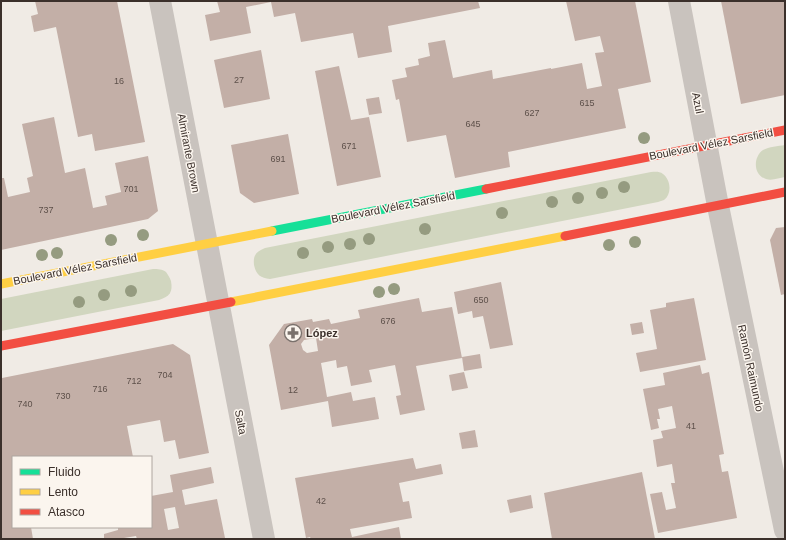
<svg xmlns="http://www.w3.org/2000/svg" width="786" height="540" viewBox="0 0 786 540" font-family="Helvetica,sans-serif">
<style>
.green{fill:#d1d6bf}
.building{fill:#c3afa7;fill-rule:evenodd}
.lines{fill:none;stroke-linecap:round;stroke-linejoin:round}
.street{stroke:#c9c3be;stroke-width:22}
.fast{stroke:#16e098;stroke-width:9}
.slow{stroke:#ffcf43;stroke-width:9}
.jam{stroke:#f24e42;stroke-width:9}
.tree{fill:#959b80}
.labels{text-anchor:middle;stroke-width:3;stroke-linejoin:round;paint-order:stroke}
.number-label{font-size:9px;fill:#5d504a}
.street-label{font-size:11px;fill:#3b302b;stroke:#fbf5ee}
.poi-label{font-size:11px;font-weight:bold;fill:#3b302b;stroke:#fbf5ee;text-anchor:start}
</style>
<rect width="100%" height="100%" fill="#f0ebe5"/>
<g class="green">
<path d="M785,145v32c-6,1 -13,4 -19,2 -13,-4 -13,-22 -3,-29 6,-3 15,-4 22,-5z"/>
<path d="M651,172c4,0 8,-1 12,2 8,6 9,20 1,26 -2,1 -4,1 -6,2l-388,77c-9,-1 -14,-4 -16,-14 -1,-10 2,-13 11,-17z"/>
<path d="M153,269c5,0 9,0 13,3 2,3 4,6 5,9 2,11 -1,15 -12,19l-158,31v-32z"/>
</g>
<g class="building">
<path d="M35,1h82l28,141 -50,9 -3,-17 -14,3 -22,-110 -22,5 -3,-16 7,-2z"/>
<path d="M217,1h261l2,7 -92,18 4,26 -34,6 -5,-25 -52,9 -6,-29 -21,4 -3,-15 -25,5 5,26 -41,8 -5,-26 15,-3z"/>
<path d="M566,1h69l16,81 -33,7 8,39 -118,24 2,15 -55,11 -9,-43 -39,7 -8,-43 -3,1 -4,-20 15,-3 -2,-9 14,-3 -1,-6 12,-3 -2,-13 17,-3 8,38 39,-8 1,9 58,-11v1l31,-6 5,26 15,-3 -7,-33 9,-1 -4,-16 -25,5z"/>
<path d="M721,1h63l1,94 -44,9z"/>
<path d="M261,50l9,49 -46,9 -10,-48z"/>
<path d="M339,66l12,54 18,-3 12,60 -44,9 -22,-115z"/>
<path d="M379,97l3,16 -13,2 -3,-16z"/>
<path d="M54,117l11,56 20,-5 8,40 14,-3 -2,-9 16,-4 -6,-29 33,-7 10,55 -10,8 -147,31v-72h3l4,19 22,-5 -3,-14 6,-2 -11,-52z"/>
<path d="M288,134l11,60 -45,9 -14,-10 -9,-48z"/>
<path d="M785,227v67l-4,1 -11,-55 6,-12z"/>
<path d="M501,282l12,63 -23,4 -7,-33 -10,2 -1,-7 -14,3 -4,-22z"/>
<path d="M419,298l3,14 30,-5 10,51 -46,8 9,44 -25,5 -4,-19 5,-1 -6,-30 -26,5 3,12 -21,4 -4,-20 -10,2 -1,-8 -15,3 6,34 24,-5 2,9 22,-4 4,22 -47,8 -4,-26 -47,9 -12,-65 15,-21 28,-5 1,3 16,-3 2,5 29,-6 -2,-8zM316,338l2,13 -11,2 -4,-3 -2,-6 3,-4z"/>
<path d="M694,298l12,62 -66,12 -4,-19 21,-4 -7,-39 16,-3v-4z"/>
<path d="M642,322l2,11 -12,2 -2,-11z"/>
<path d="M173,344l17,11 19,98 -30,6 -4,-19 -11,2 -4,-22 -33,6 6,31h-19l-1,-1 -8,1h-92v70h18l2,12h-32v-162l1,1z"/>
<path d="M480,354l2,14 -18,3 -2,-14z"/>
<path d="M700,365l2,9 7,-2 15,82 -5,1 3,17 6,-1 9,47 -79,15 -8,-39 12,-2 4,18 10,-2 -5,-25h4l-3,-19 -15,3 -4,-27 10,-2 -2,-7 15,-3 -4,-22 -14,3 2,10h-3l2,9 -8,2 -8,-41 22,-4 -2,-12z"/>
<path d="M464,372l4,16 -16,3 -3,-16z"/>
<path d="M475,430l3,17 -16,2 -3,-16z"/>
<path d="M413,458l3,11 25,-5 2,10 -44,9 4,19 6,-1 3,17 -62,11 2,8 47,-10 2,12h-90l-1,-2 -4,1 -11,-60z"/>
<path d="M211,467l3,16 -32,7 3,15 32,-6 8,39 -88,1 -1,-3 -18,3h-14v-5l14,-4v-3h33v-31l22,-4 -3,-17zM175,507l4,21 -11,2 -4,-21z"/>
<path d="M642,472l13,67h-103l-8,-46z"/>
<path d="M531,495l2,13 -23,5 -3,-13z"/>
</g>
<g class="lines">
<g class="street">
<path d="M160,1l104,538"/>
<path d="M679,1l39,205 67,324"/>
</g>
<path class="fast" d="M272,231l214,-42"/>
<g class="slow">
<path d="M1,284l271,-53"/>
<path d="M231,302l334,-66"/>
</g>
<g class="jam">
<path d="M486,189l299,-59"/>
<path d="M565,236l220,-44"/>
<path d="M1,346l230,-44"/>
</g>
</g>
<g class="tree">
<circle cx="644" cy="138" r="6"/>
<circle cx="624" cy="187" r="6"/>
<circle cx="602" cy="193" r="6"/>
<circle cx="578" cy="198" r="6"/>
<circle cx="552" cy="202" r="6"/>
<circle cx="502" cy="213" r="6"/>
<circle cx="425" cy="229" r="6"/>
<circle cx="143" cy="235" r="6"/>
<circle cx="369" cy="239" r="6"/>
<circle cx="111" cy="240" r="6"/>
<circle cx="635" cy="242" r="6"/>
<circle cx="350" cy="244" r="6"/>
<circle cx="609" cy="245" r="6"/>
<circle cx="328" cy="247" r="6"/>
<circle cx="57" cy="253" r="6"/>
<circle cx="303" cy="253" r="6"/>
<circle cx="42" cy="255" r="6"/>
<circle cx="394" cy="289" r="6"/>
<circle cx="131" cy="291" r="6"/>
<circle cx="379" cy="292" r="6"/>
<circle cx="104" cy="295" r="6"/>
<circle cx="79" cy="302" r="6"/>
</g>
<defs>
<g id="pharmacy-ring" transform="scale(0.9)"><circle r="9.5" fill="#fbf5ee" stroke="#7a716c" stroke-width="1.5"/><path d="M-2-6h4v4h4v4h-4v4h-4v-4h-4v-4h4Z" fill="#7a716c"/></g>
</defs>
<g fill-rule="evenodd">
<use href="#pharmacy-ring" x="293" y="333"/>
</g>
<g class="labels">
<g class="number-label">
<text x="239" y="83">27</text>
<text x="119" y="84">16</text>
<text x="587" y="106">615</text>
<text x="532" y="116">627</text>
<text x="473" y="127">645</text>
<text x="349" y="149">671</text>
<text x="278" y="162">691</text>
<text x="131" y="192">701</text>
<text x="46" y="213">737</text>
<text x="481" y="303">650</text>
<text x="388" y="324">676</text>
<text x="165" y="378">704</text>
<text x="134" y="384">712</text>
<text x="100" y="392">716</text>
<text x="293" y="393">12</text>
<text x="63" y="399">730</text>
<text x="25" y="407">740</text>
<text x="691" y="429">41</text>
<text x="321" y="504">42</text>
</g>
<g class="street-label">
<text transform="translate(698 103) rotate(79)" y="4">Azul</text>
<text transform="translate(711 144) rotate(-11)" y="4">Boulevard Vélez Sarsfield</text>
<text transform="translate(189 153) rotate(79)" y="4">Almirante Brown</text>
<text transform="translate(393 207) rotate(-11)" y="4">Boulevard Vélez Sarsfield</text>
<text transform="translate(75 269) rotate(-11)" y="4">Boulevard Vélez Sarsfield</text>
<text transform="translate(751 368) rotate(78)" y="4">Ramón Raimundo</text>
<text transform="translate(241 422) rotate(79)" y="4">Salta</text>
</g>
<g class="poi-label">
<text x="306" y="337">López</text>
</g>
</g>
<rect width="786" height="540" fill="none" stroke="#3b302b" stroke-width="4"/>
<rect x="12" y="456" width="140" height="72" fill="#fbf5ee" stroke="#aea6a0"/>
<rect x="20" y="469" width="20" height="6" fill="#16e098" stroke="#aea6a0"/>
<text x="48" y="476" font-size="12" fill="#3b302b">Fluido</text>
<rect x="20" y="489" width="20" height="6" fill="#ffcf43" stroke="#aea6a0"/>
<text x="48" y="496" font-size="12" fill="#3b302b">Lento</text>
<rect x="20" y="509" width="20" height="6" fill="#f24e42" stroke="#aea6a0"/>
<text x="48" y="516" font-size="12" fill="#3b302b">Atasco</text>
</svg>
